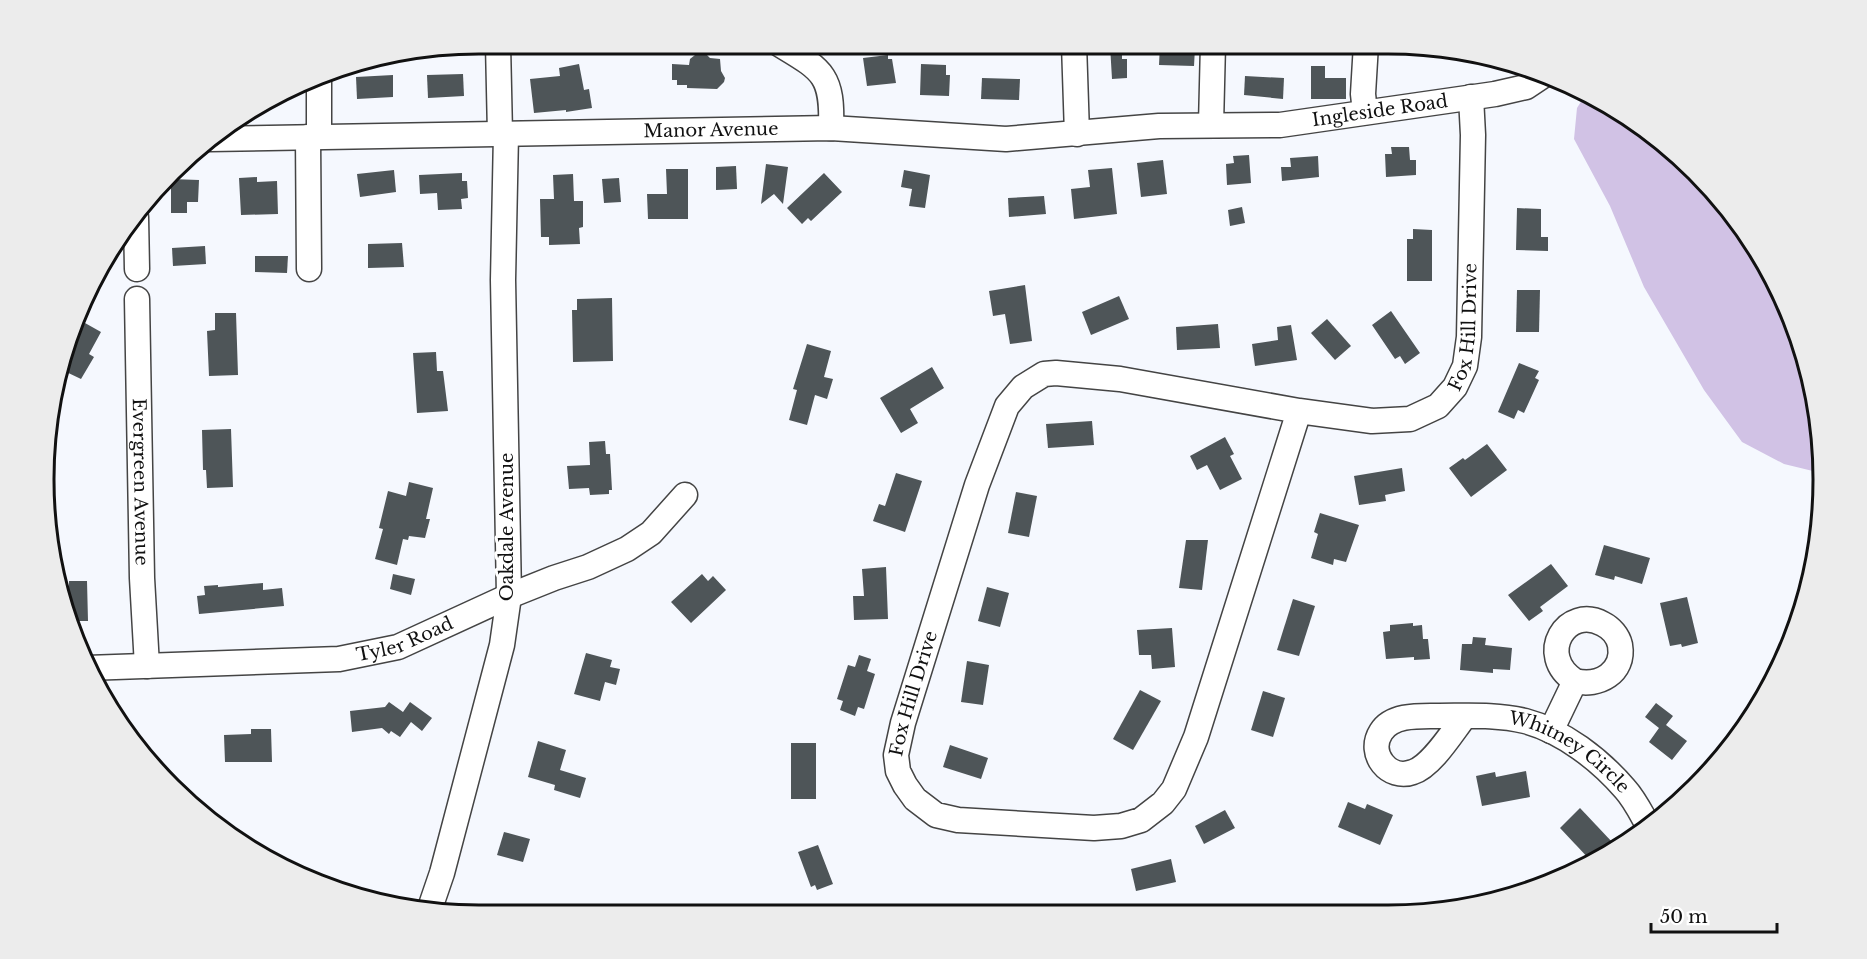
<svg xmlns="http://www.w3.org/2000/svg" width="1867" height="959" viewBox="0 0 1867 959" font-family="'Libre Baskerville',serif">
<style>
.green{fill:#d1c2e5}
.building{fill:#4e5558}
.lines{fill:none;stroke-linecap:round;stroke-linejoin:round}
.minor-casing{stroke:#444;stroke-width:27}
.minor{stroke:#fff;stroke-width:24}
.labels{text-anchor:middle;stroke-width:6;stroke-linejoin:round;paint-order:stroke}
.street-label{font-size:18px;fill:#111;stroke:#fff}
.rim{fill:none;stroke:#111;stroke-width:3}
</style>
<rect width="100%" height="100%" fill="#f5f8fe"/>
<path class="green" d="M1587,92l66,41 62,59 50,69 35,78 20,83 1,51 -37,-9 -42,-22 -38,-52 -60,-103 -34,-81 -36,-67 3,-31z"/>
<g class="building">
<path d="M1160,44l22,1v3h13l-1,18 -35,-1z"/>
<path d="M1110,45h12v14h5v19l-15,1z"/>
<path d="M700,51l4,1 6,6 10,1 1,12 4,7 -1,4 -7,7 -30,-1v-3h-10v-5h-5v-16l17,1 1,-6z"/>
<path d="M888,55v4h4l4,24 -29,3 -4,-28z"/>
<path d="M579,64l5,26 5,-1 3,19 -26,4v-2l-32,3 -4,-34 30,-3 -1,-8z"/>
<path d="M921,64l25,1v10h4l-1,21 -29,-1z"/>
<path d="M1311,66h14v12h21v21h-35z"/>
<path d="M463,74l1,22 -36,2 -1,-23z"/>
<path d="M393,75v22l-36,2 -1,-22z"/>
<path d="M1245,76l39,2 -1,21 -39,-4z"/>
<path d="M982,78l38,1 -1,21 -38,-1z"/>
<path d="M1391,147h18l1,13h6v15l-30,2 -1,-23h7z"/>
<path d="M1249,155l2,28 -24,2 -1,-21 8,-1 -1,-7z"/>
<path d="M1318,156l1,21 -37,4 -1,-14h10l-1,-9z"/>
<path d="M1163,160l4,34 -26,3 -4,-34z"/>
<path d="M766,164l22,3 -5,37 -9,-10 -13,10z"/>
<path d="M736,166l1,23 -21,1v-23z"/>
<path d="M1112,168l5,46 -43,5 -3,-30 19,-2 -2,-17z"/>
<path d="M666,169h22v50h-40l-1,-25h20z"/>
<path d="M394,170l2,22 -36,5 -3,-23z"/>
<path d="M904,170l26,5 -5,33 -16,-2 3,-17 -11,-2z"/>
<path d="M462,173v8h5l1,17 -7,1 1,10 -24,1 -1,-17 -17,1 -1,-19z"/>
<path d="M824,173l18,19 -31,29 -3,-3 -6,6 -15,-16z"/>
<path d="M573,174l1,27h9v26l-4,1 1,16 -31,1v-8h-8l-1,-38h14l-1,-24z"/>
<path d="M257,177v5l20,-1 1,33 -37,1 -2,-37z"/>
<path d="M619,178l2,24 -17,1 -2,-24z"/>
<path d="M171,179l28,1 -1,22h-11v11h-16z"/>
<path d="M1044,196l2,18 -37,3 -1,-19z"/>
<path d="M1242,207l3,16 -15,3 -2,-16z"/>
<path d="M1517,208l24,1v28h7v14l-32,-1z"/>
<path d="M1413,229l19,1v51h-25v-42h6z"/>
<path d="M402,243l2,24 -36,1v-24z"/>
<path d="M205,246l1,18 -33,2 -1,-18z"/>
<path d="M255,256h33l-1,17 -32,-1z"/>
<path d="M1025,285l7,56 -22,3 -5,-30 -12,2 -4,-25z"/>
<path d="M1517,290h23l-1,42h-23z"/>
<path d="M1119,296l10,23 -38,16 -9,-23z"/>
<path d="M612,298l1,63 -40,1 -1,-52h5v-11z"/>
<path d="M1391,311l29,42 -15,11 -5,-8 -5,3 -23,-34z"/>
<path d="M215,313h21l2,62 -29,1 -2,-45 8,-1z"/>
<path d="M1327,319l24,27 -16,14 -24,-27z"/>
<path d="M85,323l16,9 -12,22 5,3 -13,22 -21,-10 5,-10 -2,-1 5,-16 5,3z"/>
<path d="M1218,324l2,24 -43,2 -1,-23z"/>
<path d="M1291,325l6,35 -42,6 -3,-22 26,-4 -1,-13z"/>
<path d="M807,344l24,7 -7,26 9,2 -6,20 -12,-4 -8,30 -18,-5 8,-30 -4,-1z"/>
<path d="M436,352l1,19h6l5,40 -31,2 -4,-60z"/>
<path d="M1519,363l20,8 -4,7 4,2 -15,33 -6,-3 -4,9 -16,-7z"/>
<path d="M932,367l12,21 -34,21 8,14 -17,10 -21,-35z"/>
<path d="M1092,421l2,24 -46,3 -2,-24z"/>
<path d="M231,429l2,58 -26,1 -1,-18h-3l-1,-40z"/>
<path d="M1225,437l9,17 -4,2 12,23 -22,11 -13,-25 -10,5 -7,-14z"/>
<path d="M605,441l1,13h4l2,36h-3v4l-19,1 -1,-7 -20,1 -2,-23 23,-1 -1,-23z"/>
<path d="M1487,444l20,26 -36,27 -22,-29 14,-10 2,2z"/>
<path d="M1402,468l3,23 -20,4 1,6 -27,4 -5,-29z"/>
<path d="M896,473l26,8 -17,51 -32,-11 6,-17 6,2z"/>
<path d="M409,482l24,6 -7,31h4l-5,19 -16,-2 -1,4 -5,-1 -6,26 -22,-6 8,-30 -4,-1 9,-37 18,5z"/>
<path d="M1016,492l21,4 -8,41 -21,-4z"/>
<path d="M1320,513l39,12 -13,37 -12,-3 -1,6 -22,-7 7,-24 -4,-2z"/>
<path d="M1186,540h22l-6,50 -23,-2z"/>
<path d="M1604,545l46,13 -8,26 -27,-8 -1,4 -19,-5z"/>
<path d="M1551,564l17,22 -28,21 3,4 -14,10 -21,-26z"/>
<path d="M886,567l2,52 -34,1 -1,-24h11l-2,-27z"/>
<path d="M393,574l22,5 -4,16 -21,-6z"/>
<path d="M702,574l6,7 5,-5 13,14 -35,33 -20,-21z"/>
<path d="M69,581h18l1,40h-15l-6,-21h2z"/>
<path d="M263,583v7l19,-2 2,18 -85,8 -2,-18 8,-1 -1,-9 14,-1v2z"/>
<path d="M987,587l22,6 -9,34 -22,-6z"/>
<path d="M1687,597l11,46 -16,4 -1,-3 -11,2 -10,-43z"/>
<path d="M1293,599l22,7 -16,50 -22,-6z"/>
<path d="M1413,623v3l9,-1 1,14h5l2,20 -16,1v-3l-28,2 -3,-27 7,-1v-6z"/>
<path d="M1172,628l3,39 -23,2 -1,-14h-12l-2,-25z"/>
<path d="M1473,637l13,1 -1,7 27,3 -2,22 -17,-1v4l-33,-3 2,-26h10z"/>
<path d="M586,653l26,7 -2,7 10,2 -4,16 -11,-3 -5,19 -26,-7z"/>
<path d="M859,655l12,4 -4,12 8,3 -11,35 -6,-2 -3,9 -15,-6 3,-9 -6,-2 11,-34 7,2z"/>
<path d="M967,661l22,4 -6,40 -22,-3z"/>
<path d="M1140,690l21,11 -28,49 -20,-11z"/>
<path d="M1263,691l22,7 -12,39 -22,-7z"/>
<path d="M389,702l14,10 7,-10 22,16 -10,13 -11,-9 -11,15 -9,-6 -2,3 -7,-6 -30,4 -2,-21 35,-4z"/>
<path d="M1656,703l17,13 -7,9 21,16 -15,19 -23,-18 10,-14 -14,-11z"/>
<path d="M251,729h20l1,33h-47l-1,-27 27,-1z"/>
<path d="M538,741l28,9 -6,20 26,8 -6,20 -26,-8 1,-5 -27,-8z"/>
<rect x="791" y="743" width="25" height="56"/>
<path d="M950,745l38,13 -7,21 -38,-12z"/>
<path d="M1526,771l4,26 -48,9 -6,-30 19,-4 1,5z"/>
<path d="M1348,802l17,7 2,-5 26,11 -13,30 -42,-18z"/>
<path d="M1580,808l33,35 -14,13 -8,5 -31,-33z"/>
<path d="M1225,810l10,18 -31,16 -9,-18z"/>
<path d="M504,832l26,7 -7,23 -26,-7z"/>
<path d="M818,845l15,39 -16,6 -2,-5 -4,2 -13,-35z"/>
<path d="M1171,859l5,23 -40,9 -5,-22z"/>
</g>
<g class="lines">
<g class="minor-casing">
<g id="minor">
<path d="M498,44l2,90"/>
<path d="M779,44c43,26 54,30 52,84"/>
<path d="M1074,44l3,90"/>
<path d="M319,78v59"/>
<path d="M1365,112l-2,-18 3,-50"/>
<path d="M1211,125l2,-81"/>
<path d="M308,137l1,132"/>
<path id="s1" d="M209,139l622,-11 175,11 153,-13 121,-1 215,-31 31,-7 18,-12"/>
<path d="M136,217l1,52"/>
<path id="s2" d="M137,299l5,279 5,88"/>
<path id="s3" d="M1299,411l-103,326 -22,52 -11,14 -22,17 -20,6 -27,2 -136,-8 -22,-5 -21,-16 -10,-14 -7,-14 -2,-16 7,-32 74,-238 30,-79 16,-19 21,-13 12,-1 64,6 179,32 73,10 38,-2 28,-13 17,-19 10,-21 4,-29 4,-202 -2,-38"/>
<path id="s4" d="M87,668l252,-9 59,-12 111,-51 45,-18 34,-11 39,-18 24,-16 34,-38"/>
<path id="s5" d="M1465,716c-12,15 -33,50 -52,56 -24,9 -46,-18 -32,-40 11,-18 39,-16 58,-16 28,0 58,-2 86,5 38,10 75,39 100,68 10,11 17,26 24,38"/>
<path d="M1551,731l24,-50c23,6 50,-8 45,-36 -2,-9 -9,-17 -17,-21 -36,-20 -68,31 -28,57"/>
<path d="M429,911l13,-38 60,-228 7,-49 -6,-316 3,-146"/>
</g>
</g>
<use href="#minor" class="minor"/>
</g>
<g class="labels">
<g class="street-label">
<text dy="6" stroke="none"><textPath href="#s1" startOffset="1173">Ingleside Road</textPath></text>
<text dy="6" stroke="none"><textPath href="#s1" startOffset="502">Manor Avenue</textPath></text>
<text dy="6" stroke="none"><textPath href="#s3" startOffset="1630">Fox Hill Drive</textPath></text>
<text dy="6" stroke="none"><textPath href="#s2" startOffset="183">Evergreen Avenue</textPath></text>
<text transform="translate(507 527) rotate(-90)" y="6">Oakdale Avenue</text>
<text dy="6" stroke="none"><textPath href="#s4" startOffset="321">Tyler Road</textPath></text>
<text dy="6" stroke="none"><textPath href="#s3" startOffset="790">Fox Hill Drive</textPath></text>
<text dy="6" stroke="none"><textPath href="#s5" startOffset="348">Whitney Circle</textPath></text>
</g>
</g>
<path d="M0 0H1867V959H0ZM479 54H1388A425 425 0 0 1 1813 479V480A425 425 0 0 1 1388 905H479A425 425 0 0 1 54 480V479A425 425 0 0 1 479 54Z" fill="#ececec" fill-rule="evenodd"/>
<path class="rim" d="M479 54H1388A425 425 0 0 1 1813 479V480A425 425 0 0 1 1388 905H479A425 425 0 0 1 54 480V479A425 425 0 0 1 479 54Z"/>
<path d="M1651 923v9h126v-9" fill="none" stroke="#111111" stroke-width="3"/>
<text x="1660" y="923" font-size="18" fill="#111111" stroke="#ffffff" stroke-width="4.5" paint-order="stroke">50 m</text>
</svg>
